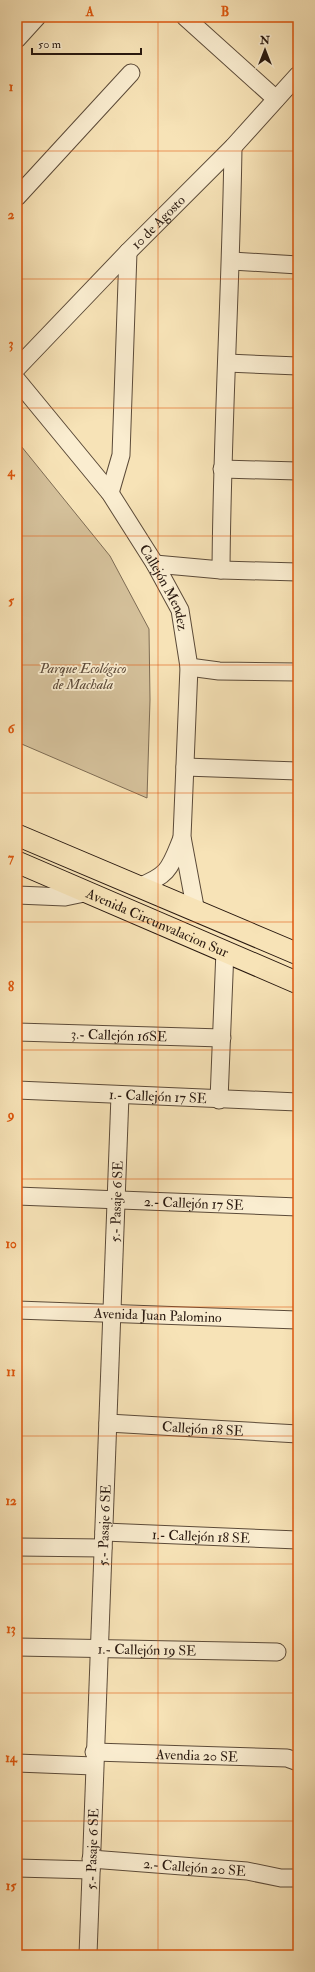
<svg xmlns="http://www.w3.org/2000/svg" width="315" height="1972" viewBox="0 0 315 1972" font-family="'IM FELL Double Pica',serif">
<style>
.green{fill:#d4c09a;stroke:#7e6c54}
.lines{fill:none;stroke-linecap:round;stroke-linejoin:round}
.minor-casing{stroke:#5c4b39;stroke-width:19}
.major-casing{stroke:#28180f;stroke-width:23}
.minor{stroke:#faedd0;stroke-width:17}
.major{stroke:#f7e3b7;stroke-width:21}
.grid{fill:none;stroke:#de560c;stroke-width:1;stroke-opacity:0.55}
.labels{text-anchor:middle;stroke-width:3.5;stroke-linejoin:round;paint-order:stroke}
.street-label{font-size:14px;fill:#28180f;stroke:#faedd0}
.park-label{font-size:14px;font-style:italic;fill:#5c4a39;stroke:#faedd0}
.neatline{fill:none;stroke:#de560c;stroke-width:1.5}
.grid-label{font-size:13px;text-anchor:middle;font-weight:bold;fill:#de560c}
</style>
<rect width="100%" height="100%" fill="#f7e3b7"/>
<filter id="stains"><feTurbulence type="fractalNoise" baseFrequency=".005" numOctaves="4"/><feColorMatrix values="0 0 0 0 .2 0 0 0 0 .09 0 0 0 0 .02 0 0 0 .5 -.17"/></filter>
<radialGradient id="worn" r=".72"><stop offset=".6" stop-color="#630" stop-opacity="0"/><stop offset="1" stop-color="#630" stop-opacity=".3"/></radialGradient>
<path class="green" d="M17,441l93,115 39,73 1,71 -3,98 -130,-56z"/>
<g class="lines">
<g class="minor-casing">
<g id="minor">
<path d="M185,17l91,82"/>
<path d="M17,39l20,-22"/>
<path d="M17,197l114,-124"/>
<path d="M232,261l66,4"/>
<path d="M227,363l71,3"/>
<path id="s1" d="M17,368l111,-116 105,-105 65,-72"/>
<path id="s2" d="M17,380l93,113 45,71 25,46 9,57 -7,170 14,75"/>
<path d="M222,469l76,2"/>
<path d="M110,493l11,-38 7,-203"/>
<path d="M155,564l66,6 77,2"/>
<path d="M221,570c1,-141 10,-282 12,-423"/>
<path d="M189,667l30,4 79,1"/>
<path d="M185,767l113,4"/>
<path d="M138,887c32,-12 32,-20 44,-49"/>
<path d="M17,895l48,2 24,-5"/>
<path id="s3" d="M17,1032l205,6"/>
<path id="s4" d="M17,1090l281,12"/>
<path d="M219,1100l6,-150"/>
<path id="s5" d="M17,1196l281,11"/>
<path id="s6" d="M17,1310l281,10"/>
<path id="s7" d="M108,1423l190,11"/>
<path id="s8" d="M104,1532l194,8"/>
<path d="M17,1547l86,1"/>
<path id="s9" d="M17,1647l260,5"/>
<path id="s10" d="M94,1752l193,6 11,4"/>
<path d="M17,1763l77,3"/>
<path id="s11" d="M91,1859l156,12 34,7h17"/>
<path d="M17,1868l74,2"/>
<path id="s12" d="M88,1955l32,-860"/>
</g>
</g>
<g class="major-casing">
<g id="major">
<path d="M17,835l281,119"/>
<path id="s13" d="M17,862l281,121"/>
</g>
</g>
<use href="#minor" class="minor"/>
<use href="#major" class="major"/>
</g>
<path class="grid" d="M158,17v1938M17,151h281M17,279h281M17,408h281M17,536h281M17,665h281M17,793h281M17,922h281M17,1050h281M17,1179h281M17,1307h281M17,1436h281M17,1564h281M17,1693h281M17,1821h281"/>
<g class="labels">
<g class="street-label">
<text dy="5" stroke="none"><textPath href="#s1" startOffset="203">10 de Agosto</textPath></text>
<text dy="5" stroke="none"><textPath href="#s2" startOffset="256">Callejón Mendez</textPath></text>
<text dy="5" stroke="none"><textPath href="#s13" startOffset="153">Avenida Circunvalacion Sur</textPath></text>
<text dy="5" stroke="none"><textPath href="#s3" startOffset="102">3.- Callejón 16SE</textPath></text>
<text dy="5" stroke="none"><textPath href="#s4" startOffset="141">1.- Callejón 17 SE</textPath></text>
<text dy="5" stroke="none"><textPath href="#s12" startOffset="754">5.- Pasaje 6 SE</textPath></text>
<text dy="5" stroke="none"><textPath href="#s5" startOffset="177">2.- Callejón 17 SE</textPath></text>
<text dy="5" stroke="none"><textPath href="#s6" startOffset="141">Avenida Juan Palomino</textPath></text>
<text dy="5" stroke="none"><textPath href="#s7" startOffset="95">Callejón 18 SE</textPath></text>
<text dy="5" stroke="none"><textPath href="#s12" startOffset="430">5.- Pasaje 6 SE</textPath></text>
<text dy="5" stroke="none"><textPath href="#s8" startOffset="97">1.- Callejón 18 SE</textPath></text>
<text dy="5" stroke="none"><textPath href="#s9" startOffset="130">1.- Callejón 19 SE</textPath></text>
<text dy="5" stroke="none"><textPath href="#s10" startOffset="103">Avendia 20 SE</textPath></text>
<text dy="5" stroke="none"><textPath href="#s12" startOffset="106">5.- Pasaje 6 SE</textPath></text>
<text dy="5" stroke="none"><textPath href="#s11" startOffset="104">2.- Callejón 20 SE</textPath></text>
</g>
<g class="park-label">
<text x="83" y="673">Parque Ecológico<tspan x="83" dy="16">de Machala</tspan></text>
</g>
</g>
<rect width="315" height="1972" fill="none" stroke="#f7e3b7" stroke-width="44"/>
<g transform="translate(265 50)" stroke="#faedd0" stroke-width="3" paint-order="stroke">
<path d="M0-3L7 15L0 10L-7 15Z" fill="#28180f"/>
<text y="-6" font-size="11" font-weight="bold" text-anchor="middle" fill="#28180f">N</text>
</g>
<path d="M32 48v6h109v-6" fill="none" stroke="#28180f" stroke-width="2"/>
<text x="38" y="48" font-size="12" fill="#28180f" stroke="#faedd0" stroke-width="3" paint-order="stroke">50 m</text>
<rect x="22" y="22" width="271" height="1928" class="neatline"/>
<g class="grid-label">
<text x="90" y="16">A</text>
<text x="225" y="16">B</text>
<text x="11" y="91">1</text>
<text x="11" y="219">2</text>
<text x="11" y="348">3</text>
<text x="11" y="476">4</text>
<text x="11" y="605">5</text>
<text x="11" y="733">6</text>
<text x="11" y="862">7</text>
<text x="11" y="991">8</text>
<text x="11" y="1119">9</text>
<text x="11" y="1248">10</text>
<text x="11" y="1376">11</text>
<text x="11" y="1505">12</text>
<text x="11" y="1633">13</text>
<text x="11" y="1762">14</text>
<text x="11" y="1890">15</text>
</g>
<rect width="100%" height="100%" filter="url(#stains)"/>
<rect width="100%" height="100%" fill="url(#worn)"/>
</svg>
